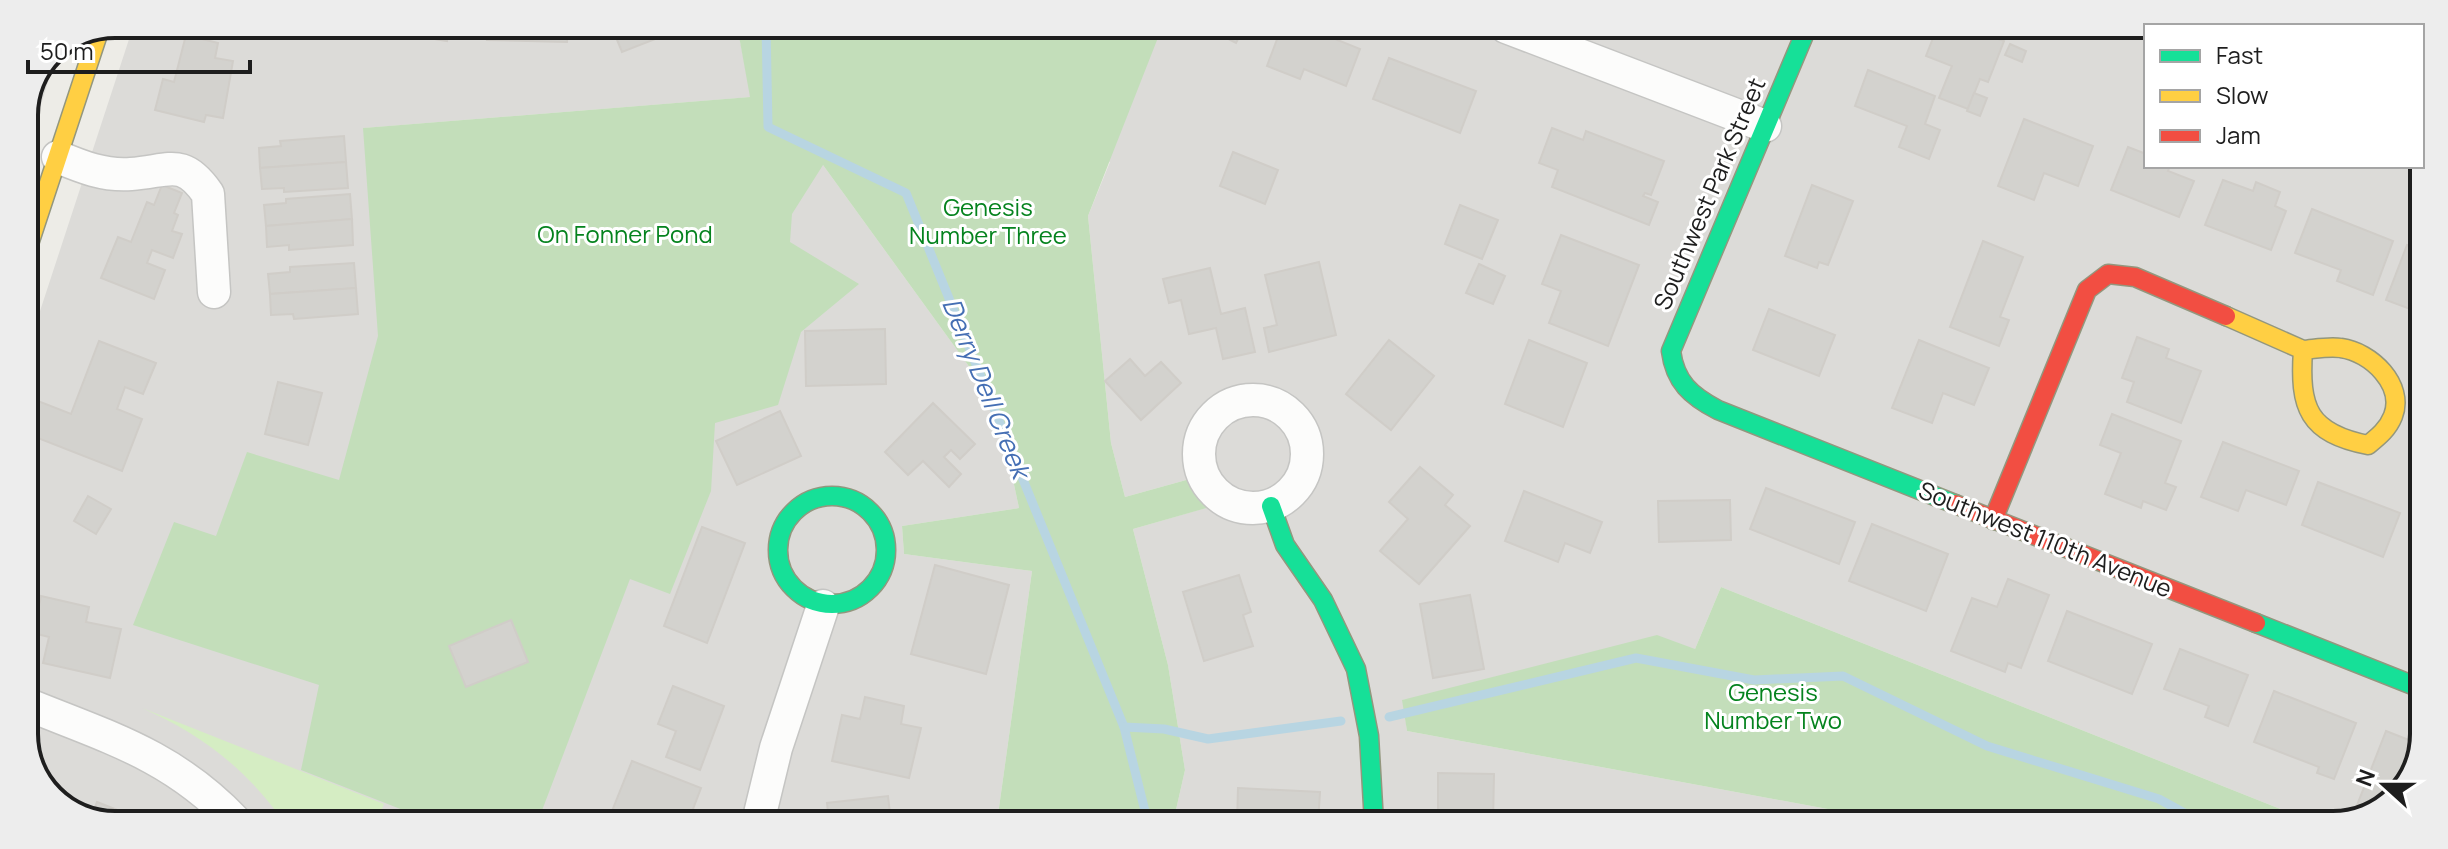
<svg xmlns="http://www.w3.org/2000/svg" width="2448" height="849" viewBox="0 0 2448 849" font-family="Manrope,sans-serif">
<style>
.residential{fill:#dcdbd8}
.grass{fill:#d5edc3}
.forest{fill:#c3deba}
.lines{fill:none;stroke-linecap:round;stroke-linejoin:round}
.stream{stroke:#b8d5e2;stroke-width:9}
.building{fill:#d3d2ce;stroke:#d0cdc8;stroke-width:2}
.street-casing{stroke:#c5c5c3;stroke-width:35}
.fast-casing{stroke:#93977e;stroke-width:21}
.slow-casing{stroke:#93977e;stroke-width:21}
.jam-casing{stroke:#93977e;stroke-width:21}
.street{stroke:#fcfcfb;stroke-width:32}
.fast{stroke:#16e098;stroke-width:18}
.slow{stroke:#ffcf43;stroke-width:18}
.jam{stroke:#f24e42;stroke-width:18}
.labels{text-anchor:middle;stroke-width:6;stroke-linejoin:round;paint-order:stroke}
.street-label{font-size:24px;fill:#1e1e1e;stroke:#fff}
.park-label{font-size:24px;fill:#05831e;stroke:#fff}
.water-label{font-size:26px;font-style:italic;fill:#456fb4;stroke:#fff}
.rim{fill:none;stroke:#1e1e1e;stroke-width:4}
</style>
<rect width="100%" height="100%" fill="#edece7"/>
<g class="residential">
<path d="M134,24l603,1 14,72 -387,31 438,8 195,269 22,103 -117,18 2,28 128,17 -35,251 -911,-2 -43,-30 -19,-50v-380z"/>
<path d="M806,25l1340,3v138h276v-62l2,5 -5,654 -31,43 -55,19h-12l-600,-238 -26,62 -292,51 4,31 501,93 -735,-1 12,-53 -17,-105 -35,-136 83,-24 -19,-28 -72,20 -14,-54 -23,-227 22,-54z"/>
<path d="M59,47l-16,51 -19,61v-49l27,-60z"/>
</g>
<path class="grass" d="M142,708l242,96 -7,17h-94c-36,-52 -84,-88 -141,-113z"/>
<g class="forest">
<path d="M737,25l416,1 8,4 -73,186 23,227 14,54 72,-20 20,28 -84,24 35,136 17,105 -12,53 -176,-1 35,-251 -128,-17 -2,-28 117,-18 -22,-103 -174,-240 -31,49 -2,28 69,42 -58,48 -23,73 -63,18 -4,68 -41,103 -40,-15 -92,242h-107l-130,-51 18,-85 -186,-60 41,-103 42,14 31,-84 92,28 39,-144 -15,-208 387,-31z"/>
<path d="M1721,587l600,238 -413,-1 -501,-93 -5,-31 255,-65 38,14z"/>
</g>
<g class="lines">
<g class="stream">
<path d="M766,25l2,102 138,66 218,534 21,84 -4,11"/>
<path d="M1389,717l247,-59 118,22 89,-4 144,70 172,53 47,26"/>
<path d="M1124,727l40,2 44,10 133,-18"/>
</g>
</g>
<g class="building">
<path d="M400,25h50l-3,16 -49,-8z"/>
<path d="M488,25h80l-1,17 -80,-2z"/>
<path d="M611,25h48l4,11 -41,16z"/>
<path d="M1203,26h42l-9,17z"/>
<path d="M1282,26h21l57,23 -14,37 -42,-17 -4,10 -33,-13z"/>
<path d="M1937,28h32l35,13 -16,41 -8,-3 -12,30 -29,-11 13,-32 -26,-10z"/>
<path d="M186,35l32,8 -3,15 18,3 -10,57 -17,-3 -2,7 -49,-12 8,-31 11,3z"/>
<path d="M2010,44l16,7 -4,11 -17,-7z"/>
<path d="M1389,58l87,33 -16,42 -87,-34z"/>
<path d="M1868,70l67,26 -10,28 15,6 -11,29 -30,-12 8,-21 -52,-20z"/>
<path d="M1974,93l13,5 -7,18 -13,-5z"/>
<path d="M2024,119l69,27 -15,40 -34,-13 -10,27 -36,-14z"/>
<path d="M1552,128l31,12 3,-9 78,30 -13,34 -6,-2 -2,3 15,6 -9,23 -97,-38 6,-17 -19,-7z"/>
<path d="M344,136l2,26 -86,6 -1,-20 22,-2 -1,-5z"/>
<path d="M2128,147l18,7v12h24l-2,5 26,10 -15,36 -68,-27z"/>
<path d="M1233,152l45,18 -13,34 -45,-18z"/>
<path d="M346,162l2,26 -64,4v-4l-22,1 -2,-21z"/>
<path d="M2223,180l30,11 3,-9 24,10 -5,14 11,5 -15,39 -66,-25z"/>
<path d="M162,185l20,8 -8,20 4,2 -6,16 10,3 -9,24 -21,-8 -5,13 18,7 -11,29 -53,-21 17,-41 13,5 16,-40 7,3z"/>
<path d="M1812,185l41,16 -25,64 -9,-3 -2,6 -32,-12z"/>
<path d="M350,194l2,25 -86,7 -2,-21 22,-2v-4z"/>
<path d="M1460,205l38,15 -16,39 -37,-15z"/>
<path d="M2312,209l81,32 -20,54 -36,-14 4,-11 -46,-17z"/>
<path d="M352,219l1,26 -64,5v-5l-22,2 -1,-21z"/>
<path d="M1561,235l78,30 -31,81 -59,-23 12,-32 -19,-7z"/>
<path d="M1983,241l40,16 -23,60 9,3 -10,26 -49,-19z"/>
<path d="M2407,245l16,6 -2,62 -35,-13z"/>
<path d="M1319,262l17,73 -67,17 -5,-24 13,-3 -12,-50z"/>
<path d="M354,263l2,25 -86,6 -2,-20 22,-2v-5z"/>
<path d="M1479,264l26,12 -12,28 -27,-11z"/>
<path d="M1210,268l11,46 24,-6 10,44 -32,7 -7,-31 -27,6 -8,-34 -12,3 -6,-24z"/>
<path d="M356,288l2,26 -64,5 -1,-5 -22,1 -1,-21z"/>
<path d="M1769,309l66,26 -16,41 -66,-26z"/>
<path d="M885,329l1,55 -80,2 -1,-55z"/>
<path d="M2137,337l32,12 -3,9 35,13 -20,52 -54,-21 7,-20 -12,-4z"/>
<path d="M1389,340l45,36 -43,54 -45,-36z"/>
<path d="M1529,340l58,23 -24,64 -58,-23z"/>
<path d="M1919,340l70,28 -15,37 -31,-12 -11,30 -40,-15z"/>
<path d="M99,341l57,22 -13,31 -18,-7 -8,22 25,10 -20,52 -97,-38 13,-32 33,13z"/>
<path d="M1130,359l15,17 16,-14 20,21 -40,37 -36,-39z"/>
<path d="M278,382l44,11 -14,52 -43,-11z"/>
<path d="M933,403l42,41 -15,15 -9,-9 -7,7 17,17 -12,13 -26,-26 -15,14 -23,-23z"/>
<path d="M780,411l21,45 -64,29 -21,-44z"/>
<path d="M2112,414l69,27 -16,42 11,4 -10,23 -23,-9 -2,7 -36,-14 16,-41 -21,-8z"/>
<path d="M2223,442l76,29 -13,34 -40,-15 -8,21 -37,-14z"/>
<path d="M1420,467l33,28 -8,10 25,21 -51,58 -39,-33 28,-32 -19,-17z"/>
<path d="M2318,482l82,31 -17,44 -81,-32z"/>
<path d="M1766,488l89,34 -16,42 -89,-35z"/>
<path d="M1524,491l78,31 -12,31 -25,-10 -7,19 -53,-21z"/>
<path d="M88,496l23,13 -15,25 -22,-13z"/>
<path d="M1730,500l1,40 -72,2 -1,-41z"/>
<path d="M24,516l11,2 -7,40 -4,-1z"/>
<path d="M1872,524l76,30 -22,57 -77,-30z"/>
<path d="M702,527l43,16 -38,100 -43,-17z"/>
<path d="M935,565l74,20 -23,89 -75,-20z"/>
<path d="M1239,575l12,37 -8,3 10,31 -49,15 -21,-69z"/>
<path d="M2008,579l41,16 -28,73 -13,-5 -3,9 -54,-21 21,-53 25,9z"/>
<path d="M1470,595l14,74 -51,9 -13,-74z"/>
<path d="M41,596l48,11 -3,15 35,7 -11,49 -67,-15 6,-26 -16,-4z"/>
<path d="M2067,611l85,33 -20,50 -84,-33z"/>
<path d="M511,620l17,42 -62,25 -17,-41z"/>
<path d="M2180,649l68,26 -20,51 -23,-9 4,-11 -45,-17z"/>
<path d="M673,686l51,20 -24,64 -34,-13 10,-26 -18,-7z"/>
<path d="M2274,691l82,32 -22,56 -17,-6 2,-6 -65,-25z"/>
<path d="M865,697l39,9 -3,18 20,4 -12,50 -77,-17 10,-46 18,4z"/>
<path d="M2386,731l33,13v14l-31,48 -27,10 -7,-3z"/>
<path d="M632,761l69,27 -13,34 -80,-1z"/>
<path d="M1438,773l56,1 -1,49h-55z"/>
<path d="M1238,788l82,4 -2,31h-81z"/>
<path d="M888,796l3,26h-62l-2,-19z"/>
<path d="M97,802l46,18h-53z"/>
</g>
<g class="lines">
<g class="street-casing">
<g id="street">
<path d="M1506,27l259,99"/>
<path d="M58,157c24,10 46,19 73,17 37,-2 51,-18 77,20l6,98"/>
<circle cx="1253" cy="454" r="54"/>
<path d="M24,703c83,34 147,51 211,118"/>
<path d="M758,822l18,-74 47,-142"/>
</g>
</g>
<g class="fast-casing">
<g id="fast">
<path d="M1807,28l-136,323c4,31 20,45 47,59l237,94"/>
<circle cx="832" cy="550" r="54"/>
<path d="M1271,506l14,39 38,55 33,69 13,67 5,87"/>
<path d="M2256,623l164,65"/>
</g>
</g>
<g class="slow-casing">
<g id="slow">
<path d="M24,259l75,-228"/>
<path d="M2226,316l77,34c-4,58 5,83 65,95 10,-8 20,-16 25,-29 12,-31 -22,-64 -52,-68 -12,-2 -26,1 -38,2"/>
</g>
</g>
<g class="jam-casing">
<g id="jam">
<path d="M1955,504l301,119"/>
<path d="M1993,520l94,-230 21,-16 27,3 91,39"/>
</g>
</g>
<use href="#street" class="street"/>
<use href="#fast" class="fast"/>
<use href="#slow" class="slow"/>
<use href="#jam" class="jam"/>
</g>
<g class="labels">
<g class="street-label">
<text transform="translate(1710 194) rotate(-67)" y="8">Southwest Park Street</text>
<text transform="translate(2045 540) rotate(22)" y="8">Southwest 110th Avenue</text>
</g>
<g class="park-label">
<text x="988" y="216">Genesis<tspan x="988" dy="28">Number Three</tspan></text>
<text x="625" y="243">On Fonner Pond</text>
<text x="1773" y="701">Genesis<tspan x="1773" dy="28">Number Two</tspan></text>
</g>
<g class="water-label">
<text transform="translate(986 388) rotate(68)" y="9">Derry Dell Creek</text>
</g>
</g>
<path d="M0 0H2448V849H0ZM115 38H2333A77 77 0 0 1 2410 115V734A77 77 0 0 1 2333 811H115A77 77 0 0 1 38 734V115A77 77 0 0 1 115 38Z" fill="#ededed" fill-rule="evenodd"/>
<path class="rim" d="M115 38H2333A77 77 0 0 1 2410 115V734A77 77 0 0 1 2333 811H115A77 77 0 0 1 38 734V115A77 77 0 0 1 115 38Z"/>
<rect x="2144" y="24" width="280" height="144" fill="#ffffff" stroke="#a5a5a5" stroke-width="2"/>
<rect x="2160" y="50" width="40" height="12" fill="#16e098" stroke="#a5a5a5" stroke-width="2"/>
<text x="2216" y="64" font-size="24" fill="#1e1e1e">Fast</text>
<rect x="2160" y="90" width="40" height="12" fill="#ffcf43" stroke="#a5a5a5" stroke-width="2"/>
<text x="2216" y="104" font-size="24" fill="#1e1e1e">Slow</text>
<rect x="2160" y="130" width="40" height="12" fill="#f24e42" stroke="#a5a5a5" stroke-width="2"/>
<text x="2216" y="144" font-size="24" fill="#1e1e1e">Jam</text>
<g transform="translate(2384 785) rotate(291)" stroke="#ffffff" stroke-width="6" paint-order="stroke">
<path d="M0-6L14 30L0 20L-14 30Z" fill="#1e1e1e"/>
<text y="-12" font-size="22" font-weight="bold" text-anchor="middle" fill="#1e1e1e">N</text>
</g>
<path d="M28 60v12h222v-12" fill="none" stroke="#1e1e1e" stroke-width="4"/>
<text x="40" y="60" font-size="24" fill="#1e1e1e" stroke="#ffffff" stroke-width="6" paint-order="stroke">50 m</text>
</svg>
